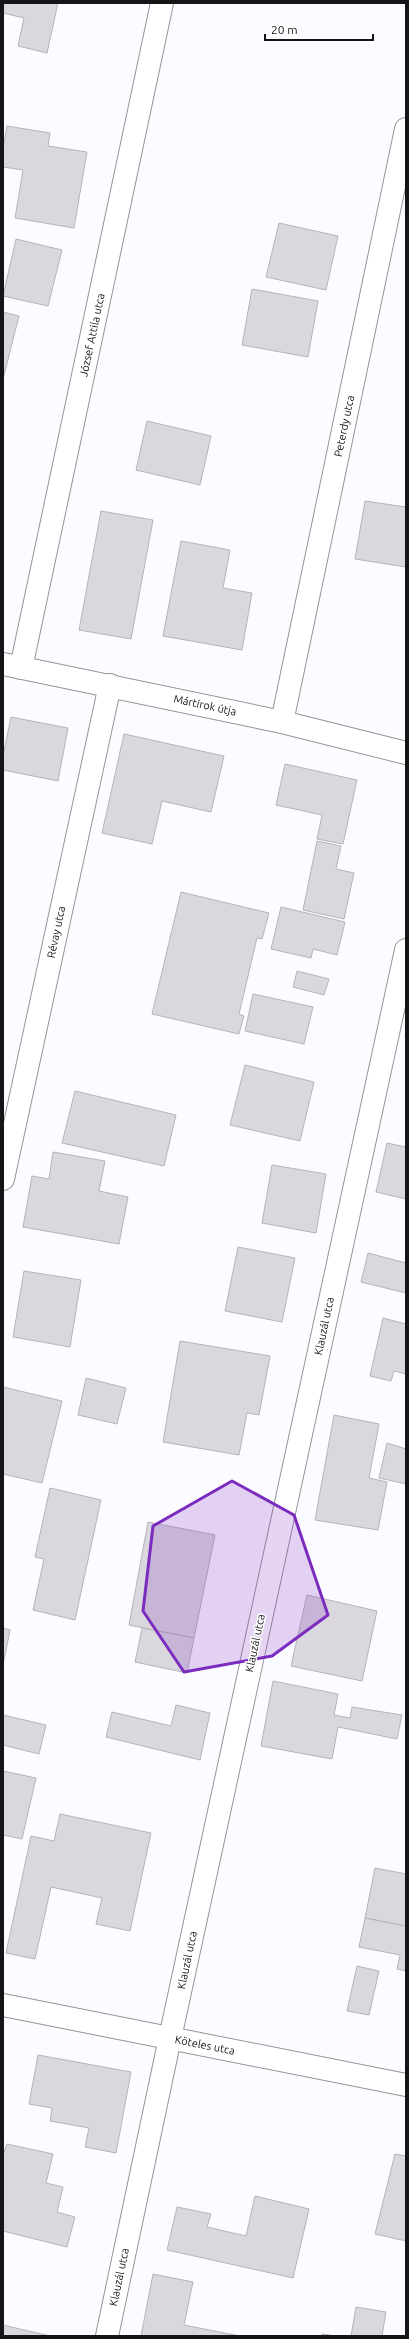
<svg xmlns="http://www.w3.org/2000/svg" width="409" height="2339" viewBox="0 0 409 2339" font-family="Ubuntu,sans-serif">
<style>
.building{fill:#dad8de;stroke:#b6b4b9}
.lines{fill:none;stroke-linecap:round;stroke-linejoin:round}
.minor-casing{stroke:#969399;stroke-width:24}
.minor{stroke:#fff;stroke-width:22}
.marked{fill:#7b2cbf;fill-opacity:0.2;stroke:#7b2cbf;stroke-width:3;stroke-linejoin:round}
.labels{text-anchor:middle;stroke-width:3;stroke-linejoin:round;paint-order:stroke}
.street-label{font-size:11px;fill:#151517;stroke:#fff}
</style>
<rect width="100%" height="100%" fill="#fcfbff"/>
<g class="building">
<path d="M3,3h55l-11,50 -29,-7 6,-28 -21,-5z"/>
<path d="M7,126l43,7 -2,13 39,6 -13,76 -59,-10 8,-48 -20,-3v-18z"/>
<path d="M279,223l59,13 -12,54 -60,-13z"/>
<path d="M16,239l46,11 -14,56 -45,-10z"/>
<path d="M252,289l66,12 -10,56 -66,-12z"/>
<path d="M3,312l16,4 -16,63z"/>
<path d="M147,421l64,15 -11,49 -64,-15z"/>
<path d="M365,501l41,6v60l-51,-8z"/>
<path d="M101,511l52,9 -22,119 -52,-9z"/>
<path d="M181,541l49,9 -7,38 29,5 -10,57 -79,-14z"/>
<path d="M11,717l57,11 -10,53 -55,-11v-14z"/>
<path d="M124,734l100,22 -13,56 -49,-11 -10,43 -50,-11z"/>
<path d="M285,764l72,16 -14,64 -26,-5 5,-24 -46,-10z"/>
<path d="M317,841l24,5 -5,23 18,4 -10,46 -41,-9z"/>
<path d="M181,892l88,21 -7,26 -5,-1 -18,76 5,2 -5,18 -87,-20z"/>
<path d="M281,907l64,15 -8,33 -24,-6 -2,9 -40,-9z"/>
<path d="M297,971l32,8 -5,16 -31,-8z"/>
<path d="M253,994l60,13 -9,37 -59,-13z"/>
<path d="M245,1065l69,17 -14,59 -70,-16z"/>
<path d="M75,1091l101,24 -12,51 -102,-23z"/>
<path d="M387,1143l19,4v52l-30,-7z"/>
<path d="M53,1152l52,9 -6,30 29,6 -9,47 -96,-17 9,-51 17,3z"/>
<path d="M272,1165l54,9 -10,59 -54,-10z"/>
<path d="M238,1247l57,11 -13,64 -57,-11z"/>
<path d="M368,1253l38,10v30l-45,-11z"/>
<path d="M24,1271l57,9 -11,67 -57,-10z"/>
<path d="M383,1318l23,6v50l-12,-3 -3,10 -21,-5z"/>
<path d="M180,1341l90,15 -11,59 -12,-2 -8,42 -76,-13z"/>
<path d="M86,1378l40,10 -9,36 -39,-9z"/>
<path d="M3,1387l59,14 -20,82 -39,-9z"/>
<path d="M334,1415l45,9 -10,54 18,4 -9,48 -63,-10z"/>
<path d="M387,1443l19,6v35l-27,-6z"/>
<path d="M50,1488l51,12 -26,120 -42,-10 11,-51 -9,-2z"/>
<path d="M148,1522l67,13 -21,103 -65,-13z"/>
<path d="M307,1595l70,16 -15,70 -71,-15z"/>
<path d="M3,1628l7,2 -7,35z"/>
<path d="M142,1628l52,10 -7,35 -52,-11z"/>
<path d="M273,1681l65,13 -4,21 16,3 2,-11 50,8 -5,24 -59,-12 -6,32 -71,-13z"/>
<path d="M176,1705l34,8 -10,47 -94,-23 6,-25 59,14z"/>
<path d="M3,1715l43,10 -7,29 -36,-9z"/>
<path d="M3,1771l33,7 -14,61 -19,-4z"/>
<path d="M60,1814l91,19 -21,98 -34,-7 6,-26 -51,-11 -16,72 -29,-6 25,-117 23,5z"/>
<path d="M375,1868l31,6v52l-41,-8z"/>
<path d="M365,1918l41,8v45l-9,-2 3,-14 -41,-8z"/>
<path d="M357,1966l22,5 -10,44 -22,-4z"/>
<path d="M38,2055l93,17 -15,81 -31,-6 4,-19 -39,-7 2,-13 -23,-4z"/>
<path d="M7,2144l46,10 -7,29 17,4 -6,25 18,5 -8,30 -64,-16v-76z"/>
<path d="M395,2154l11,2v85l-31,-7z"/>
<path d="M255,2196l54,13 -16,69 -126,-28 10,-43 34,7 -4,13 39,9z"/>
<path d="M153,2274l40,8 -9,43 56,11h-99z"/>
<path d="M356,2307l30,5 -4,24h-31z"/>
<path d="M3,2325l47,11h-47z"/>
<path d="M322,2334l14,2h-14z"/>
</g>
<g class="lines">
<g class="minor-casing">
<g id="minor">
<path d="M3,664l279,58 124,31"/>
<path d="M21,668l141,-665"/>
<path d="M282,722l124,-593"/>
<path d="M3,1179l107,-494"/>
<path d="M3,2005l403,80"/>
<path d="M107,2336l63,-298 236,-1088"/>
</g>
</g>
<use href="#minor" class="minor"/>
</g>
<path class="marked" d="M232,1481l62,34 34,100 -56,41 -88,16 -41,-61 10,-85z"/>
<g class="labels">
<g class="street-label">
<text transform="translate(92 335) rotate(-78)" y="4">József Attila utca</text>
<text transform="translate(344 426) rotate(-78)" y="4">Peterdy utca</text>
<text transform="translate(205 705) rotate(12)" y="4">Mártírok útja</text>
<text transform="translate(56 932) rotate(-78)" y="4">Révay utca</text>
<text transform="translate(324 1326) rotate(-78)" y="4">Klauzál utca</text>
<text transform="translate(255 1643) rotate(-78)" y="4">Klauzál utca</text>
<text transform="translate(187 1960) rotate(-78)" y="4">Klauzál utca</text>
<text transform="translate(205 2045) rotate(11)" y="4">Köteles utca</text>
<text transform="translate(119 2277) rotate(-78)" y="4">Klauzál utca</text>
</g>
</g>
<rect width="409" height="2339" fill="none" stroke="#151517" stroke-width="8"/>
<path d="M265 34v6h108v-6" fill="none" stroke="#151517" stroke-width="2"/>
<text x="271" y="34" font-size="12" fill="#151517" stroke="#ffffff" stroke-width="3" paint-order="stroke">20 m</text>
</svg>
